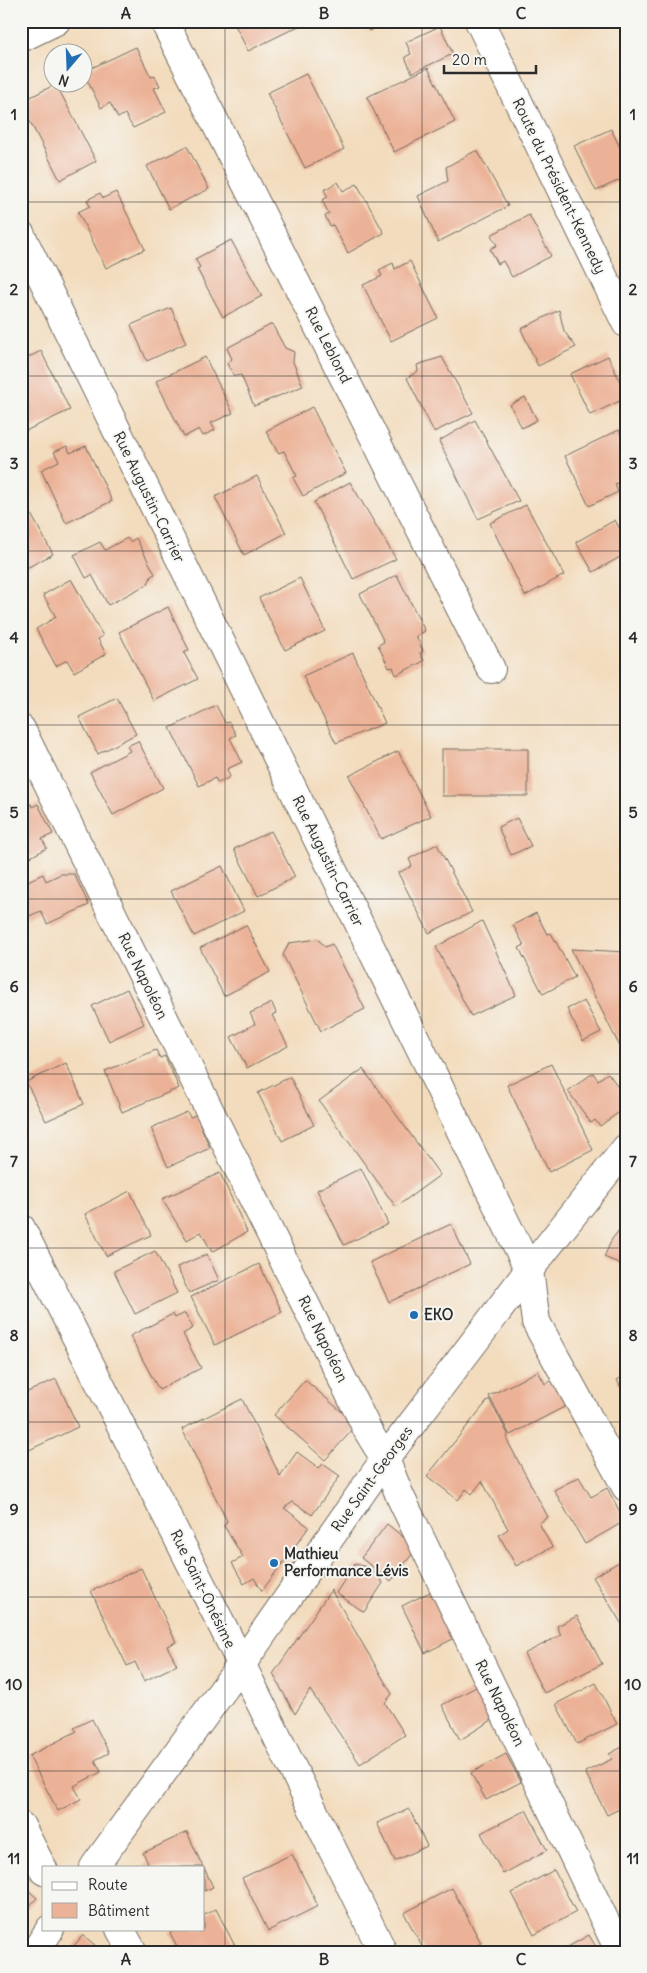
<svg xmlns="http://www.w3.org/2000/svg" width="647" height="1973" viewBox="0 0 647 1973" font-family="Delius,sans-serif">
<style>
.building{fill:#ecb297}
.lines{fill:none;stroke-linecap:round;stroke-linejoin:round}
.minor-casing{stroke:#71695e;stroke-width:30}
.tertiary-casing{stroke:#71695e;stroke-width:30}
.minor{stroke:#fff;stroke-width:28}
.tertiary{stroke:#fff;stroke-width:28}
.grid{fill:none;stroke:#2b2b2b;stroke-width:1;stroke-opacity:0.55}
.poi-dot{fill:#1f6fb2;stroke:#f6f6f2;stroke-width:2}
.labels{text-anchor:middle;stroke-width:4;stroke-linejoin:round;paint-order:stroke}
.street-label{font-size:15px;fill:#2b2b2b;stroke:#f6f6f2}
.poi-label{font-size:15px;font-weight:bold;fill:#2b2b2b;stroke:#f6f6f2;text-anchor:start}
.neatline{fill:none;stroke:#2b2b2b;stroke-width:2}
.grid-label{font-size:16px;text-anchor:middle;font-weight:bold;fill:#2b2b2b}
</style>
<rect width="100%" height="100%" fill="#f6f6f2"/>
<filter id="ink" filterUnits="userSpaceOnUse"><feTurbulence type="fractalNoise" baseFrequency=".02" numOctaves="2"/><feDisplacementMap in="SourceGraphic" scale="10" xChannelSelector="R" yChannelSelector="G"/><feConvolveMatrix kernelMatrix="1 2 1 2 8 2 1 2 1" color-interpolation-filters="sRGB"/></filter>
<filter id="wash" filterUnits="userSpaceOnUse"><feTurbulence type="fractalNoise" baseFrequency=".0096" numOctaves="4" result="noise"/><feDisplacementMap in="SourceGraphic" scale="20" xChannelSelector="R" yChannelSelector="G"/><feGaussianBlur stdDeviation="1.12" result="paint"/><feColorMatrix in="noise" values="0 0 0 0 0 0 0 0 0 0 0 0 0 0 0 0 0 1.4 0 .05"/><feComposite in="paint" operator="in"/></filter>
<g filter="url(#wash)">
<rect width="100%" height="100%" fill="#f3dcbd"/>
<g id="blocks">
<g class="building">
<path d="M233,21h76l-61,30z"/>
<path d="M364,21h25l-20,10z"/>
<path d="M440,26l13,28 -41,19 -7,-16 6,-3 -5,-12z"/>
<path d="M136,47l15,30 4,-1 5,10 -6,2 12,24 -33,16 -8,-14 -7,4 -8,-15 -9,5 -18,-36z"/>
<path d="M428,68l27,54 -61,30 -27,-55z"/>
<path d="M306,74l38,75 -39,19 -38,-75z"/>
<path d="M56,84l40,77 -36,19 -39,-76v-2z"/>
<path d="M611,129l15,31v17l-30,14 -22,-45z"/>
<path d="M187,146l22,43 -40,20 -22,-43z"/>
<path d="M477,150l31,56 -70,36 -20,-46 30,-15 -2,-14z"/>
<path d="M338,182l5,9 14,-7 27,49 -36,20 -15,-28 -3,1 -5,-10 4,-2 -7,-14 6,-3 -4,-7z"/>
<path d="M116,192l29,57 -39,19 -28,-56 12,-6 -3,-6 13,-7 3,5z"/>
<path d="M529,215l22,41 -39,21 -9,-16 -5,3 -8,-15 7,-4 -6,-10z"/>
<path d="M231,240l31,56 -39,21 -26,-48 3,-2 -5,-8z"/>
<path d="M410,261l28,57 -47,23 -28,-56 19,-9 -3,-6 14,-7 2,6z"/>
<path d="M171,308l15,35 -39,18 -16,-36z"/>
<path d="M559,310l5,21 12,16 -38,19 -17,-37z"/>
<path d="M272,324l13,24 9,4 -1,10 10,24 -49,20 -13,-31 -7,1 -7,-12 5,-5 -5,-11z"/>
<path d="M41,351l29,59 -49,23v-72z"/>
<path d="M608,356l18,38v4l-36,17 -20,-41z"/>
<path d="M205,357l28,56 -22,10 4,7 -12,6 -4,-7 -15,8 -28,-56z"/>
<path d="M442,357l31,56 -39,19 -27,-54 11,-7 -1,-6z"/>
<path d="M525,397l12,23 -15,8 -12,-23z"/>
<path d="M312,407l34,66 -43,23 -10,-18 4,-2 -13,-25 -6,2 -12,-22z"/>
<path d="M475,420l44,81 -41,18 -39,-78z"/>
<path d="M619,430l7,15v34l-11,5 3,8 -29,14 -24,-50z"/>
<path d="M67,446l3,7 16,-7 26,55 -46,22 -25,-53 18,-9 -5,-9z"/>
<path d="M257,476l29,57 -42,22 -29,-58z"/>
<path d="M350,482l46,77 -43,20 -39,-77z"/>
<path d="M21,496l32,58 -32,17z"/>
<path d="M526,505l38,70 -39,21 -35,-73z"/>
<path d="M615,520l11,20v23l-4,-7 -29,16 -17,-30z"/>
<path d="M127,538l3,4 6,-4 19,36 -4,2 -3,8 -40,21 -16,-30 -6,3 -12,-23 26,-13 5,8z"/>
<path d="M397,575l28,56 -9,5 7,15 -3,2 4,8 -28,14 -3,-8 -4,1 -11,-23 6,-3 -24,-48z"/>
<path d="M300,578l25,53 -40,19 -26,-52z"/>
<path d="M71,579l32,57 -5,3 8,15 -32,18 -7,-12 -11,6 -20,-37 20,-12 -13,-22z"/>
<path d="M168,607l21,43 -5,3 14,26 -44,22 -35,-69z"/>
<path d="M353,653l32,70 -49,20 -33,-67z"/>
<path d="M117,698l19,36 -38,20 -19,-37z"/>
<path d="M216,705l9,18 4,-1 7,13 -6,3 12,24 -15,7 3,8 -12,6 -3,-5 -16,8 -29,-58z"/>
<path d="M138,741l25,47 -50,27 -23,-43 40,-21 -3,-5z"/>
<rect x="442" y="749" width="86" height="47"/>
<path d="M398,751l33,65 -50,23 -32,-63z"/>
<path d="M31,804l1,3 6,-3 15,30 -11,5 5,9 -22,12 -4,-7v-48z"/>
<path d="M517,818l14,28 -20,9 -13,-28z"/>
<path d="M271,831l24,46 -37,19 -24,-47z"/>
<path d="M437,844l35,68 -43,21 -31,-60 14,-7 -3,-7z"/>
<path d="M222,866l22,45 -50,25 -23,-45z"/>
<path d="M43,874l3,7 15,-7h13l15,31 -42,19 -6,-13 -14,6 -6,-12v-21z"/>
<path d="M536,913l11,21 4,-1 24,44 -32,17 -24,-46 5,-3 -11,-20z"/>
<path d="M482,921l34,74 -45,21 -35,-69z"/>
<path d="M246,925l24,47 -46,24 -24,-48z"/>
<path d="M318,939l7,8 7,-3 33,65 -44,22 -38,-76 6,-12z"/>
<path d="M571,949l55,3v91l-5,6z"/>
<path d="M127,989l17,35 -35,17 -17,-35z"/>
<path d="M584,1001l17,31 -18,9 -16,-32z"/>
<path d="M272,1003l4,10 -4,2 16,31 -41,22 -16,-31 24,-13 -5,-11z"/>
<path d="M156,1050l4,8 5,-2 14,32 -57,24 -17,-41z"/>
<path d="M66,1063l18,41 -38,17 -20,-39z"/>
<path d="M551,1064l42,86 -44,22 -42,-87z"/>
<path d="M363,1069l77,106 -44,32 -77,-106z"/>
<path d="M593,1073l5,7 10,-7 18,24v10l-26,19 -5,-6 -4,3 -23,-32z"/>
<path d="M290,1077l24,48 -32,16 -24,-48z"/>
<path d="M187,1112l3,5 6,-2 14,33 -42,19 -17,-39z"/>
<path d="M361,1168l27,56 -44,21 -27,-55z"/>
<path d="M220,1173l27,59 -35,20 -11,-20 -14,8 -25,-41z"/>
<path d="M130,1191l21,44 -45,21 -21,-42z"/>
<path d="M626,1222v44l-22,-9 8,-18z"/>
<path d="M451,1224l19,40 -81,38 -19,-40z"/>
<path d="M155,1251l22,42 -42,21 -21,-43z"/>
<path d="M207,1254l12,26 -30,13 -12,-26z"/>
<path d="M259,1264l23,48 -67,33 -24,-48z"/>
<path d="M185,1313l8,15 -10,6 18,34 -42,22 -29,-54 43,-22 2,4z"/>
<path d="M538,1371l7,13 12,-6 13,26 -60,31 -21,-39z"/>
<path d="M626,1375v22l-9,-17z"/>
<path d="M56,1379l22,48 -51,24 -6,-11v-45z"/>
<path d="M305,1380l52,45 -32,35 -51,-45z"/>
<path d="M242,1399l38,77 17,-24 22,16 4,-4 17,12 -28,39 -19,-13 -9,6 25,19 -47,64 -8,-13 -10,6 -12,-21 11,-6 -19,-31 3,-5 -45,-92z"/>
<path d="M489,1399l19,35 -1,6 41,77 -9,6 13,24 -36,19 -17,-31 9,-6 -26,-48 -10,13 -6,-5 -8,11 -31,-24z"/>
<path d="M579,1477l12,20 16,-9 18,33 -40,23 -31,-54z"/>
<path d="M387,1524l30,24 -26,33 -30,-23z"/>
<path d="M626,1558v73l-33,-54z"/>
<path d="M355,1564l12,3 8,6 8,10 -19,29 -28,-19z"/>
<path d="M141,1568l35,74 -9,4 10,19 -33,16 -9,-19 -8,4 -36,-75z"/>
<path d="M331,1590l61,104 -7,9 20,32 -45,29 -50,-74 -15,24 -22,-40z"/>
<path d="M434,1590l23,47 -32,16 -23,-47z"/>
<path d="M577,1616l25,48 -58,29 -20,-39 37,-19 -4,-9z"/>
<path d="M596,1683l21,41 -40,20 -21,-40z"/>
<path d="M478,1686l17,32 -35,22 -18,-35z"/>
<path d="M92,1719l17,34 -14,7 6,12 -27,14 7,13 -23,12 -29,-55 48,-25 -3,-3z"/>
<path d="M624,1746l2,4v56l-19,9 -22,-43 27,-13 -3,-5z"/>
<path d="M506,1754l15,28 -35,18 -15,-27z"/>
<path d="M409,1809l18,37 -32,15 -18,-38z"/>
<path d="M526,1810l21,40 -44,24 -22,-41z"/>
<path d="M187,1832l16,35h-58l-1,-2 4,-2 -5,-10z"/>
<path d="M292,1854l26,52 -50,25 -26,-53z"/>
<path d="M204,1868l9,19 -9,4z"/>
<path d="M554,1870l22,42 -42,23 -22,-42z"/>
<path d="M21,1884l16,14 -16,17z"/>
<path d="M452,1888l29,55 -16,9h-40l-21,-39z"/>
<path d="M216,1909l22,43h-58l-10,-19 7,-4h27v-14z"/>
<path d="M83,1935l20,17h-34z"/>
<path d="M589,1935l10,17h-40z"/>
</g>
</g>
</g>
<g filter="url(#ink)">
<use href="#blocks" fill-opacity="0" stroke="#71695e" stroke-width="1"/>
<g class="lines">
<g class="minor-casing">
<g id="minor">
<path d="M164,21l327,648"/>
<path d="M21,38l35,-17"/>
<path d="M21,235l508,1035 7,52 90,165"/>
<path d="M21,729l348,704 16,26 15,37 220,456"/>
<path d="M21,1228l205,405 157,319"/>
<path d="M21,1826l23,45"/>
<path d="M120,1929l13,23"/>
</g>
</g>
<g class="tertiary-casing">
<g id="tertiary">
<path d="M479,21l147,302"/>
<path d="M94,1867l147,-202 144,-206 144,-189 97,-122"/>
<path d="M35,1952l15,-23"/>
</g>
</g>
<use href="#minor" class="minor"/>
<use href="#tertiary" class="tertiary"/>
</g>
</g>
<path class="grid" d="M225,21v1931M422,21v1931M21,202h605M21,376h605M21,551h605M21,725h605M21,899h605M21,1074h605M21,1248h605M21,1422h605M21,1597h605M21,1771h605"/>
<g class="poi-dot">
<circle cx="414" cy="1315" r="5"/>
<circle cx="274" cy="1563" r="5"/>
</g>
<g class="labels">
<g class="street-label">
<text transform="translate(559 186) rotate(64)" y="5">Route du Président-Kennedy</text>
<text transform="translate(328 345) rotate(63)" y="5">Rue Leblond</text>
<text transform="translate(149 497) rotate(64)" y="5">Rue Augustin-Carrier</text>
<text transform="translate(328 861) rotate(64)" y="5">Rue Augustin-Carrier</text>
<text transform="translate(143 976) rotate(64)" y="5">Rue Napoléon</text>
<text transform="translate(323 1339) rotate(64)" y="5">Rue Napoléon</text>
<text transform="translate(372 1479) rotate(-54)" y="5">Rue Saint-Georges</text>
<text transform="translate(203 1589) rotate(64)" y="5">Rue Saint-Onésime</text>
<text transform="translate(500 1703) rotate(64)" y="5">Rue Napoléon</text>
</g>
<g class="poi-label">
<text x="424" y="1320">EKO</text>
<text x="284" y="1559">Mathieu<tspan x="284" dy="17">Performance Lévis</tspan></text>
</g>
</g>
<rect width="647" height="1973" fill="none" stroke="#f6f6f2" stroke-width="55"/>
<rect x="42" y="1866" width="162" height="65" fill="#f6f6f2" stroke="#a5a5a2"/>
<rect x="52" y="1882" width="25" height="8" fill="#ffffff" stroke="#a5a5a2"/>
<text x="88" y="1890" font-size="15" fill="#2b2b2b">Route</text>
<rect x="52" y="1903" width="25" height="15" fill="#ecb297" stroke="#a5a5a2"/>
<text x="88" y="1916" font-size="15" fill="#2b2b2b">Bâtiment</text>
<g transform="translate(68 68) rotate(199)"><circle r="24" fill="#f6f6f2" stroke="#a5a5a2"/>
<path d="M0-4L9 19L0 12L-9 19Z" fill="#1f6fb2"/>
<text y="-8" font-size="14" font-weight="bold" text-anchor="middle" fill="#2b2b2b">N</text>
</g>
<path d="M444 65v8h92v-8" fill="none" stroke="#2b2b2b" stroke-width="2.5"/>
<text x="452" y="65" font-size="15" fill="#2b2b2b" stroke="#f6f6f2" stroke-width="4" paint-order="stroke">20 m</text>
<rect x="28" y="28" width="592" height="1918" class="neatline"/>
<g class="grid-label">
<text x="126" y="19">A</text>
<text x="324" y="19">B</text>
<text x="521" y="19">C</text>
<text x="14" y="120">1</text>
<text x="633" y="120">1</text>
<text x="14" y="295">2</text>
<text x="633" y="295">2</text>
<text x="14" y="469">3</text>
<text x="633" y="469">3</text>
<text x="14" y="643">4</text>
<text x="633" y="643">4</text>
<text x="14" y="818">5</text>
<text x="633" y="818">5</text>
<text x="14" y="992">6</text>
<text x="633" y="992">6</text>
<text x="14" y="1167">7</text>
<text x="633" y="1167">7</text>
<text x="14" y="1341">8</text>
<text x="633" y="1341">8</text>
<text x="14" y="1515">9</text>
<text x="633" y="1515">9</text>
<text x="14" y="1690">10</text>
<text x="633" y="1690">10</text>
<text x="14" y="1864">11</text>
<text x="633" y="1864">11</text>
<text x="126" y="1965">A</text>
<text x="324" y="1965">B</text>
<text x="521" y="1965">C</text>
</g>
</svg>
